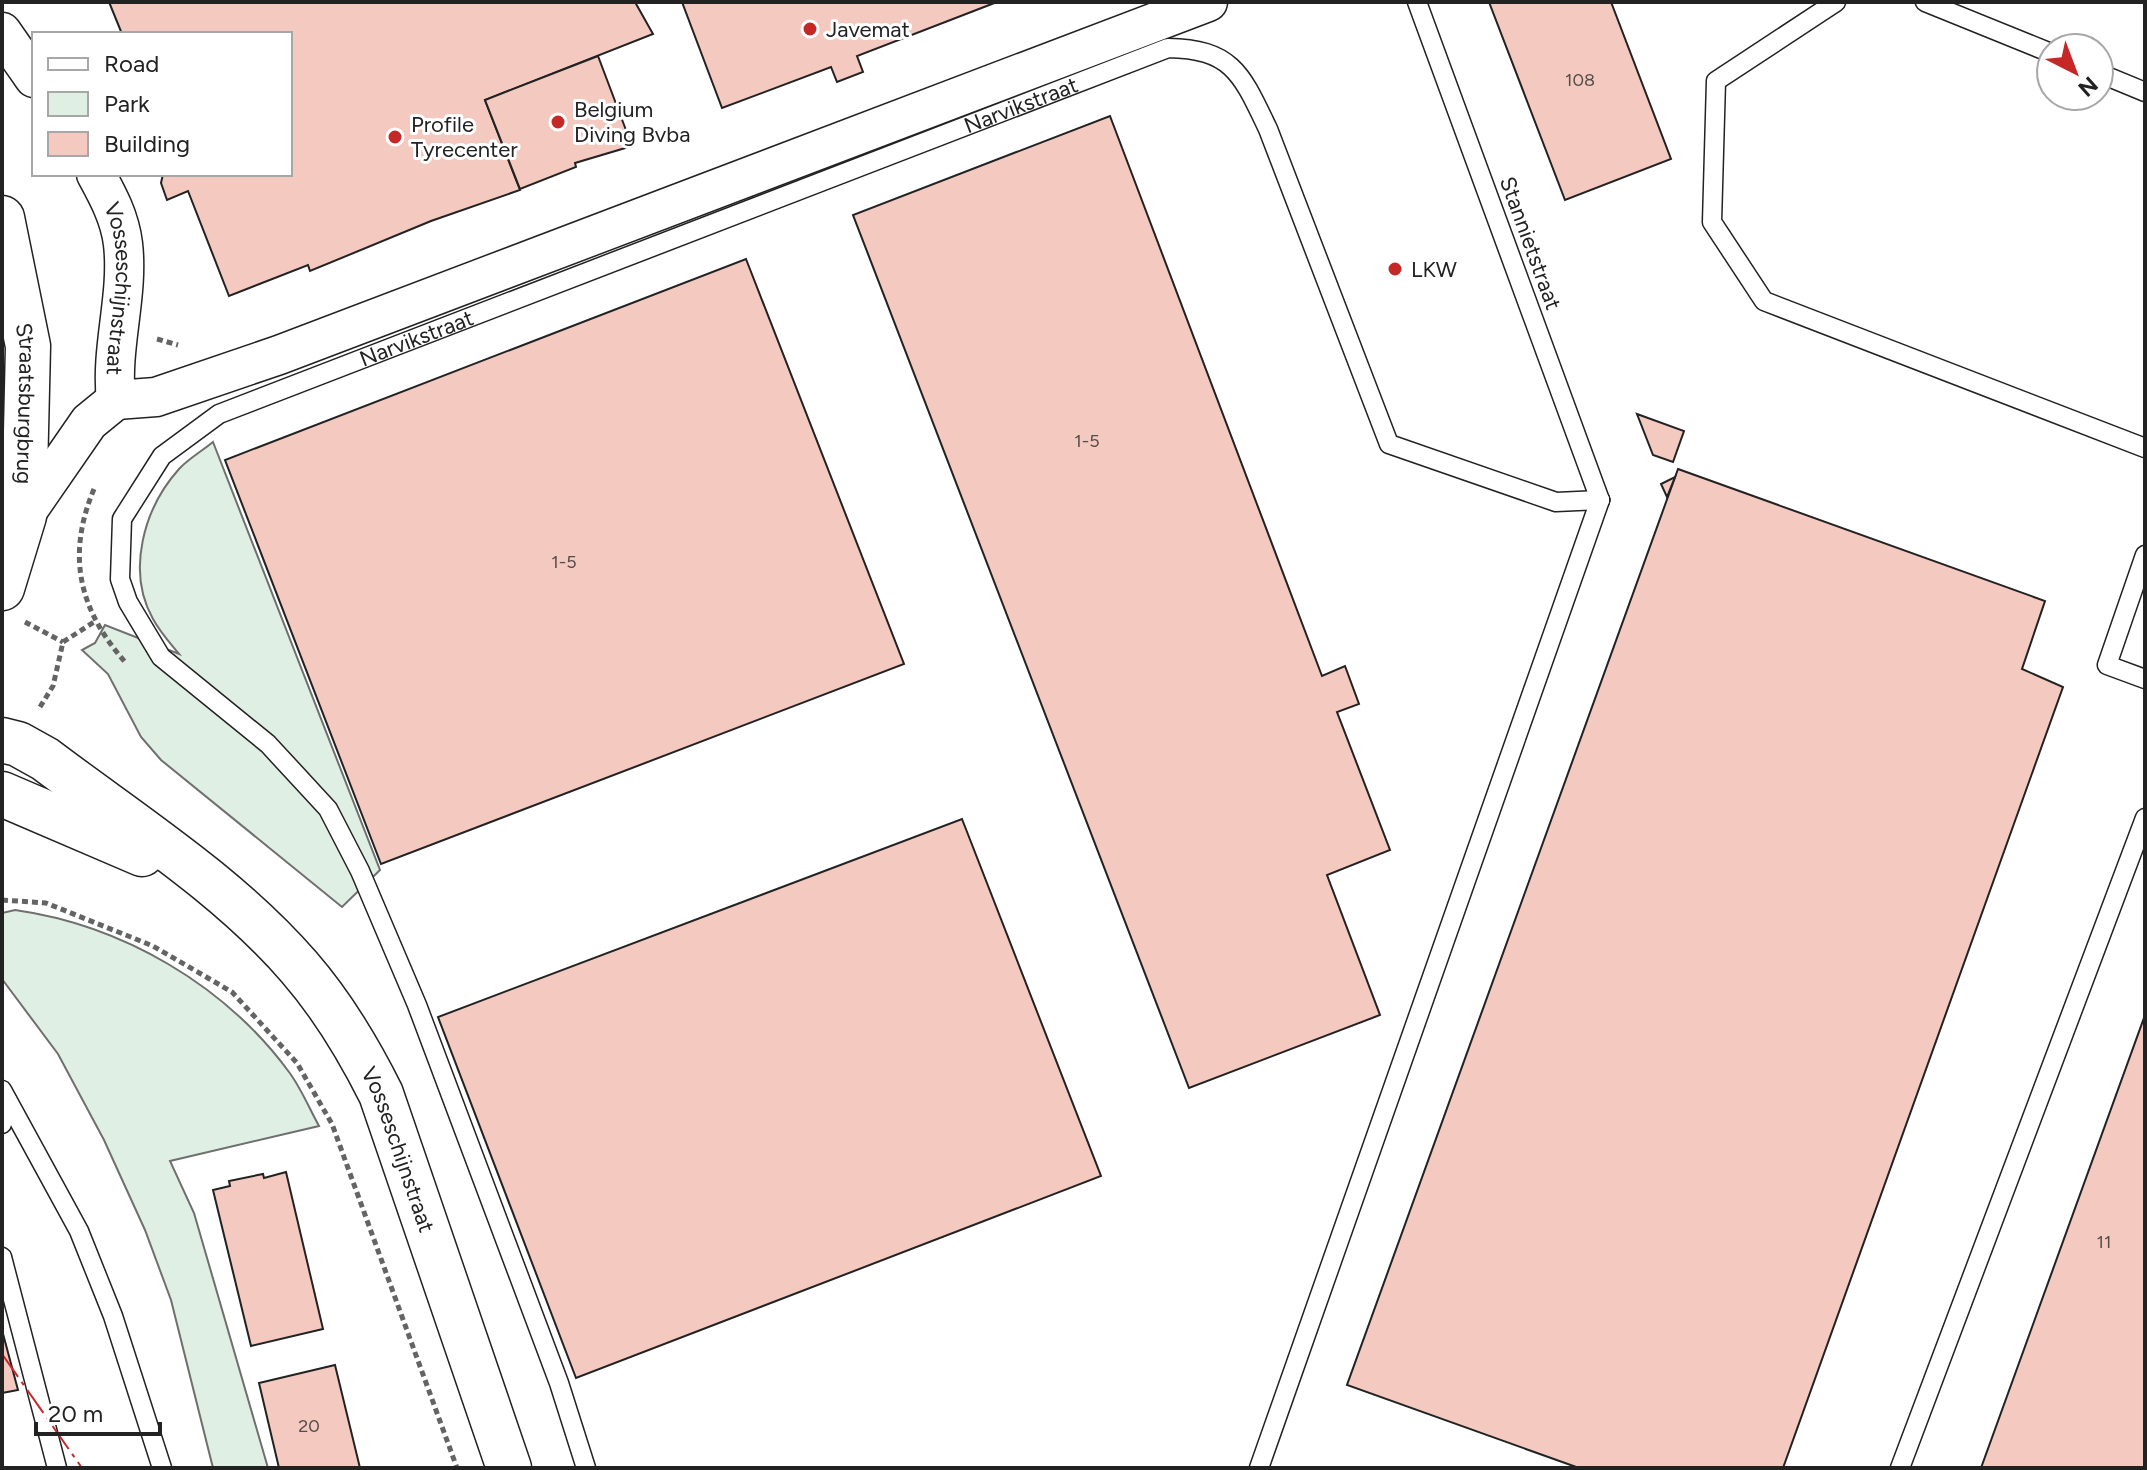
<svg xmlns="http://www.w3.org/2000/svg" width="2147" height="1470" viewBox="0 0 2147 1470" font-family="Figtree,sans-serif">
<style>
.green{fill:#e0efe3;stroke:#6f6f6f;stroke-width:2}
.building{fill:#f3c9c0;stroke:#222;stroke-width:2}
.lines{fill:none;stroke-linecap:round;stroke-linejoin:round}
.lane-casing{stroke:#222;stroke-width:21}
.street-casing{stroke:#222;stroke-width:41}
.secondary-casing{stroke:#222;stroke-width:47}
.primary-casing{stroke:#222;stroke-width:47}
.path{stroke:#646464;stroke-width:5;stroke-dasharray:6 4;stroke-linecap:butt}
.lane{stroke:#fff;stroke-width:18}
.street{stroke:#fff;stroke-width:38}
.secondary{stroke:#fff;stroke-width:44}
.primary{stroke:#fff;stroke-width:44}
.power{stroke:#c62828;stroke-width:2;stroke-dasharray:28 6 4 6;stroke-linecap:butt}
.poi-dot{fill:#c62828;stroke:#fff;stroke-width:3}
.labels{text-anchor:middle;stroke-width:6;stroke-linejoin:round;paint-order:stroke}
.number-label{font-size:18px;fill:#564c4a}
.poi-label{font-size:22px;fill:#222;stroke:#fff;text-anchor:start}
.street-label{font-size:22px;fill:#222;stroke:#fff}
</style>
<rect width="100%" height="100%" fill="#fff"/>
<g class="green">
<path d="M213,442l167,428 -38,37 -181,-147 -20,-23 -33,-63 -26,-24 13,-7 10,-18 74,29c-9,-11 -19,-22 -26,-35 -27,-48 -9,-111 26,-150 9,-10 23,-18 34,-27z"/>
<path d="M15,910c107,15 210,75 274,162 12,16 20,36 30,54l-149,35 24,52 74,255h-55l-42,-168 -26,-70 -41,-90 -46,-86 -56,-75v-66z"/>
</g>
<g class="building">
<path d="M109,2h526l18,32 -168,66 35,90 -89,31 -121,50 -2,-6 -79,31 -41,-105 -21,9 -6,-17 2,-9h127v-140h-168z"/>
<path d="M682,2h315l-140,54 6,16 -26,10 -6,-15 -109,41z"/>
<path d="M1489,2h122l60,157 -106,41z"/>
<path d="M598,56l34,90 -57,17 1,4 -56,22 -35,-89z"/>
<path d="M1110,116l212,560 23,-10 14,38 -22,8 53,138 -63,25 53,140 -191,73 -336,-873z"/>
<path d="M746,259l158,405 -523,200 -156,-404z"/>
<path d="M1637,414l47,17 -11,31 -20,-7z"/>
<path d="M1678,469l367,132 -23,68 41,18 -280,781h-204l-232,-83z"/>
<path d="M1675,477l-8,20 -6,-13z"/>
<path d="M962,819l139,357 -525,202 -138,-361z"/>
<path d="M2145,1015v453h-164z"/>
<path d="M286,1172l37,157 -72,17 -38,-156 17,-4 -1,-5 34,-7 1,4z"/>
<path d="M2,1330l16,60 -16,3z"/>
<path d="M335,1365l25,103h-81l-20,-85z"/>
</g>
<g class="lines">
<g class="lane-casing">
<g id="lane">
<path d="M1417,2l183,498"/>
<path d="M1836,2l-120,79 -4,141 52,79 381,147"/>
<path d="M1925,2l126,51"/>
<path d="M2099,73l46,19"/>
<path d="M2145,555l-38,110 38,14"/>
<path d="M2,1090l77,141 34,85 49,152"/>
<path d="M2,1124l5,-24"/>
<path d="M2,1257l55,211"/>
<path id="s1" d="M586,1468l-27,-85 -142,-378 -57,-134 -32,-62 -60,-65 -107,-87 -33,-55 -8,-23 2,-60 40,-63 57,-42 949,-366c65,1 74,27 100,81l121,315 167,58 44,-2"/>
<path d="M1259,1468l341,-968"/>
<path d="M1900,1468l245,-650"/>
</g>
</g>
<g class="street-casing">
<g id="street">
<path d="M2,32l32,46"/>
<path id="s2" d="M96,174c12,22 24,44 27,70 6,52 -13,104 -7,156"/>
<path d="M116,400l40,-3 123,-42 929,-353"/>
<path d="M24,516l65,-94 27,-22"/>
</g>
</g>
<g class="secondary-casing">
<g id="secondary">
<path id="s3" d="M2,740l16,4 27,15c86,65 183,126 254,208 33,38 60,83 82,127l128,374"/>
<path d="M2,794l140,60"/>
</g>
</g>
<g class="primary-casing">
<g id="primary">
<path id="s4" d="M2,218l26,128 -4,170 -22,72"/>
</g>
</g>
<g class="path">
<path d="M157,339l21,6"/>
<path d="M94,489c-28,67 -15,121 32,174"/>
<path d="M25,622l38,20"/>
<path d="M40,707l13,-21 10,-44 31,-20"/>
<path d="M2,900l44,3 107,43 79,46 65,71 35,61 125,344"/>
</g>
<use href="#lane" class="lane"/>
<use href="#street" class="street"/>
<use href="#secondary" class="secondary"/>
<use href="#primary" class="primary"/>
<path class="power" d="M2,1354l80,114"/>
</g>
<g class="poi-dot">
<circle cx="810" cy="29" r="8"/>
<circle cx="558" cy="122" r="8"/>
<circle cx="395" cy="137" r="8"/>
<circle cx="1395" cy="269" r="8"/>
</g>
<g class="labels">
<g class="number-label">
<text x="1580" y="86">108</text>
<text x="1087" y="447">1-5</text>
<text x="564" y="568">1-5</text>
<text x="2104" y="1248">11</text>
<text x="309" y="1432">20</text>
</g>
<g class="poi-label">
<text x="826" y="37">Javemat</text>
<text x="574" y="117">Belgium<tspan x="574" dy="25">Diving Bvba</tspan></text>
<text x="411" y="132">Profile<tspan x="411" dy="25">Tyrecenter</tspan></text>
<text x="1411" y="277">LKW</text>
</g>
<g class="street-label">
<text dy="8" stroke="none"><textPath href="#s1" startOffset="2088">Narvikstraat</textPath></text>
<text transform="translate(1531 243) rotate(70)" y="8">Stannietstraat</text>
<text dy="8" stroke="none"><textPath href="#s2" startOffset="120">Vosseschijnstraat</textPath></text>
<text dy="8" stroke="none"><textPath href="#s1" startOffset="1440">Narvikstraat</textPath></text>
<text dy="8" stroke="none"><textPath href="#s4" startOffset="188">Straatsburgbrug</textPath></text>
<text dy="8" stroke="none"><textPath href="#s3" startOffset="586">Vosseschijnstraat</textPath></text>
</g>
</g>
<rect width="2147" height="1470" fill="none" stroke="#222222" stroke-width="8"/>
<rect x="32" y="32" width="260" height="144" fill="#ffffff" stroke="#a7a7a7" stroke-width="2"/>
<rect x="48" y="58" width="40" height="12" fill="#ffffff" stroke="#a7a7a7" stroke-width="2"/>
<text x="104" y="72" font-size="24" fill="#222222">Road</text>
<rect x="48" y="92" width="40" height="24" fill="#e0efe3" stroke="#a7a7a7" stroke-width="2"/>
<text x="104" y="112" font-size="24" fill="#222222">Park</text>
<rect x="48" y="132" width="40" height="24" fill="#f3c9c0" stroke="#a7a7a7" stroke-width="2"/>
<text x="104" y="152" font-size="24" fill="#222222">Building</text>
<g transform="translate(2075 72) rotate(138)"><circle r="38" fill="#ffffff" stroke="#a7a7a7" stroke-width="2"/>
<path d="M0-6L14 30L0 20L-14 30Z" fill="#c62828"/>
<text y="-12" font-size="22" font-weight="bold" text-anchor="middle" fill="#222222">N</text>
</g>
<path d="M36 1422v12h124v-12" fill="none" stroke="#222222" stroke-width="4"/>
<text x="48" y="1422" font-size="24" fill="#222222" stroke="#ffffff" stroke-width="6" paint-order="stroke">20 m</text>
</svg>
